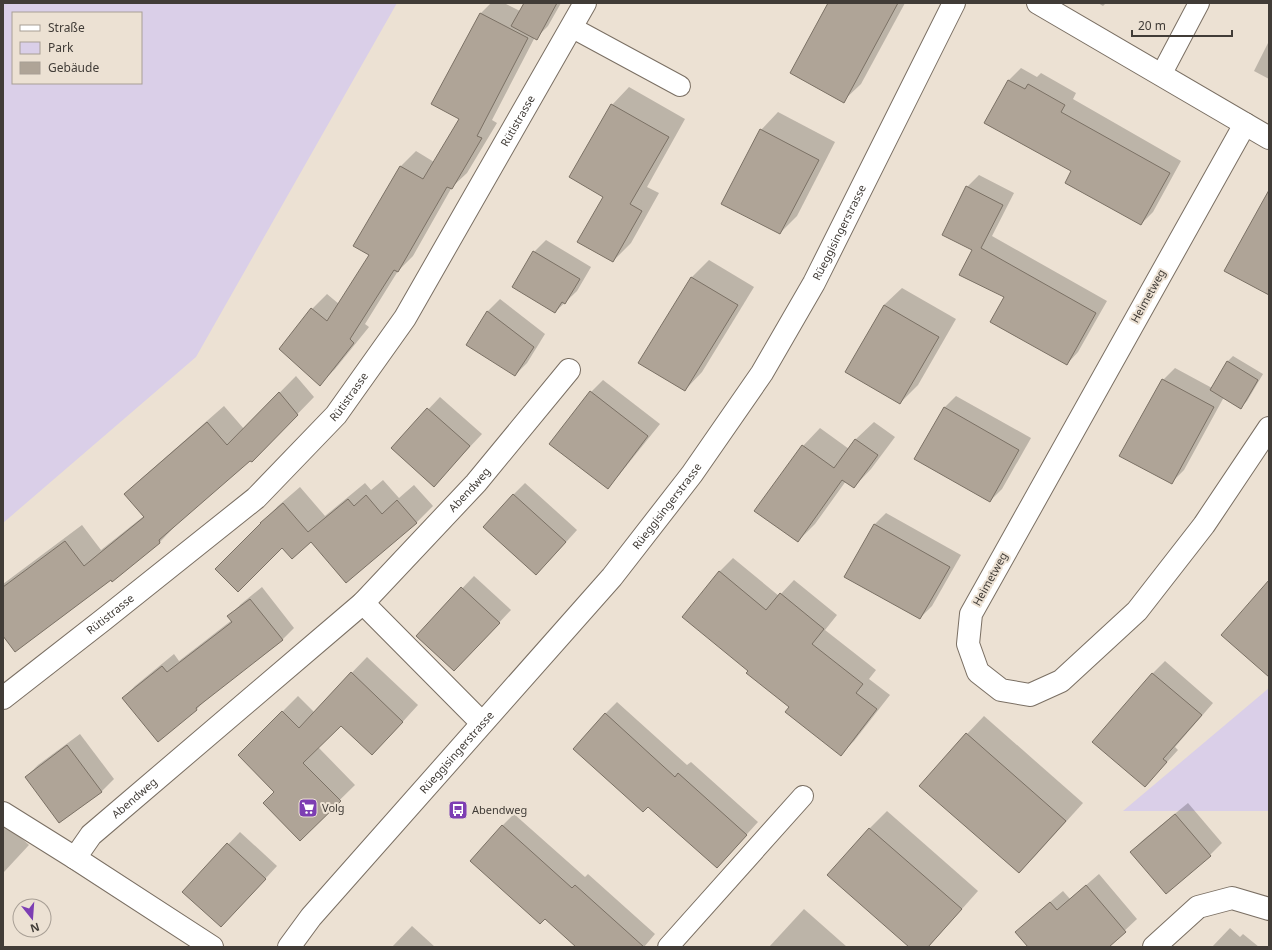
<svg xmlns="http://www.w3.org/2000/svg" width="1272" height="950" viewBox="0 0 1272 950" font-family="'Noto Sans',sans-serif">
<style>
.green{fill:#dacfe8;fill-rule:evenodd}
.shadow{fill:#0003}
.building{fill:#afa497;stroke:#7b7165}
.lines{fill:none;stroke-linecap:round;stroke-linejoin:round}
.lane-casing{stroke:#7a6f63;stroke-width:22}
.street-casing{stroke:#7a6f63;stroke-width:24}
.secondary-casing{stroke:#7a6f63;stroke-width:24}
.lane{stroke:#fff;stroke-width:20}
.street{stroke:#fff;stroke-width:22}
.secondary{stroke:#fff;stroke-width:22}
.labels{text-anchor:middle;stroke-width:4;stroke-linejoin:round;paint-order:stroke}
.street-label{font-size:11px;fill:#413c37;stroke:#ece1d3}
.poi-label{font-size:11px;fill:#413c37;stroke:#ece1d3;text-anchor:start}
</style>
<rect width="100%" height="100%" fill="#ece1d3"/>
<g class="green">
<path d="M3,3h394l-201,354 -193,166zM13,13h128v70h-128z"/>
<path d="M1269,688v123h-146z"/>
</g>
<g class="shadow">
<path d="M491,3h13l16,8 5,-8h36l-13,23 -12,12 -1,-1 -43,83 5,3 -30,50 -15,14 -39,69 -15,15 -33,53 4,3 -34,42 -15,15 -8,-75 15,-15 12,10 31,-49 30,-88 16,-16 18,11 27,-44 19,-104z"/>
<path d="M830,3h75l-44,81 -18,17z"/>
<path d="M1098,3h8l-3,3z"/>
<path d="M1269,41v38l-15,-8z"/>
<path d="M1021,68l16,9 4,-4 35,20 -3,6 108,62 -28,51 -12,12 -68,-53 -88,-48 24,-43z"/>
<path d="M629,87l56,32 -38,68 12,6 -28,50 -18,18 -8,-64 7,-92z"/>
<path d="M778,112l57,30 -38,74 -17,17 -19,-103z"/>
<path d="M979,175l35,18 -22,43 115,65 -29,51 -11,12 -61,-67 -32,-48 -7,-62z"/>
<path d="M546,240l45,27 -14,24 -22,21 -21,-60z"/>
<path d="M709,260l45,27 -52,85 -17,18 -45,-27 52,-86z"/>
<path d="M902,288l54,31 -38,66 -18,18 -16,-98z"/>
<path d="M500,299l45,35 -18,29 -12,12 -48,-30 21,-34z"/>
<path d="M1233,356l30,18 -16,27 -6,6 -17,-10 -40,73 -12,12 -9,-102 12,-12 37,20 15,-26z"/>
<path d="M296,376l18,21 -62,64 -2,-2 -75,65 1,1 -16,17 -48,38 -1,-1 -108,55v-50l79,-59 19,25 43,-34 -19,-22 17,-16 82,-72 20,23z"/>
<path d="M603,380l57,44 -41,51 -12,12 -57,-44 41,-51z"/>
<path d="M956,396l75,42 -29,51 -12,12 -46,-93z"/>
<path d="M440,397l42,37 -48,51 -42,-37z"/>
<path d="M874,422l21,15 -24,32 -17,18 -8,-6 -31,43 -17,17 -42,-30 47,-65 17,-18 29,21 7,-10z"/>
<path d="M383,480l16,18 15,-13 19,21 -17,17 -105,18 -49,-18 16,-17 22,-19 25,29 40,-33 6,7z"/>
<path d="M525,483l52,47 -29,32 -35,-67z"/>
<path d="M886,513l75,42 -29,51 -12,12 -46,-93z"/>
<path d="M733,558l46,38 15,-16 43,35 -12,15 51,40 -7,9 21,16 -36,46 -13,13 -92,-84 -30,-98z"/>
<path d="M474,576l37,34 -45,48 -49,-22z"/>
<path d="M262,587l32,41 -12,12 -74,57 -11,12 -74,-11 12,-12 39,-32 5,7 53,-41 -3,-4 12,-12z"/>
<path d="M367,657l51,48 -31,34 -46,-14 -23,22 37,38 -55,54 -25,-47 -36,-37 59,-59 16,16z"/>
<path d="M1165,661l48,42 -38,44 3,3 -21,23 -63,-31 59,-69z"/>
<path d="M617,702l70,63 4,-3 67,60 -30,33 -123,-141z"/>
<path d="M984,716l99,87 -47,52 -17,17 -98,-86 46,-52z"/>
<path d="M80,734l34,45 -12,12 -42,31 -34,-45 12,-12z"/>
<path d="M1188,803l34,40 -12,12 -79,-3 12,-12z"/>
<path d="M887,811l91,80 -50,56h-17l-82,-72 41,-47z"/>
<path d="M514,814l71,63 3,-3 67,60 -11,13h-66l-76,-121z"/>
<path d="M3,822l26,23 -26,28z"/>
<path d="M240,832l37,34 -44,48 -50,-22z"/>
<path d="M1099,874l38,45 -30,28h-78l-12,-15 12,-12 34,-29 7,8z"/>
<path d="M804,909l43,38h-78z"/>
<path d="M412,926l23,21h-43z"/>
<path d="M1230,928l10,9 3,-3 16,13h-47z"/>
</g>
<g class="building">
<path d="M524,3h33l-20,37 -26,-14z"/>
<path d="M828,3h70l-54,100 -54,-30z"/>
<path d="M480,13l48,25 -51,98 5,2 -30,51 -5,-2 -49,85 -4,-2 -44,69 4,4 -34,43 -41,-37 32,-41 16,13 42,-66 -16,-9 47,-80 23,13 36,-60 -28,-15z"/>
<path d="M1008,80l17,9 3,-5 37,21 -4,7 109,61 -29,52 -76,-42 6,-12 -87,-48z"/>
<path d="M611,104l58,33 -39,67 12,7 -29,51 -36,-20 26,-45 -34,-20z"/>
<path d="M760,129l59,31 -39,74 -59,-30z"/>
<path d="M966,186l37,19 -22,43 115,65 -29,52 -77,-43 14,-25 -45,-22 13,-25 -30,-15z"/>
<path d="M1269,190v105l-45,-24z"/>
<path d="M533,251l47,28 -15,25 -3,-2 -7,11 -43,-26z"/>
<path d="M691,277l47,28 -53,86 -47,-28z"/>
<path d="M884,305l55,32 -39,67 -55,-32z"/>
<path d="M487,311l47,36 -19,29 -49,-31z"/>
<path d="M1227,361l31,19 -17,29 -31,-19z"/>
<path d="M1162,379l52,28 -42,77 -53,-28z"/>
<path d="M590,391l58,45 -40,53 -59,-45z"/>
<path d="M279,392l19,23 -46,47 -2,-1 -91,79 1,3 -48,39 -1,-2 -96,72 -12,-16v-49l62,-46 19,25 60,-49 -20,-23 83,-72 20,23z"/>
<path d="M944,407l75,43 -29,52 -76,-43z"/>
<path d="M427,408l43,38 -36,41 -43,-39z"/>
<path d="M855,439l23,16 -24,33 -12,-8 -44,62 -44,-31 48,-66 32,23z"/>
<path d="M513,494l53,48 -30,33 -53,-48z"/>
<path d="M366,495l16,19 15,-14 20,23 -71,60 -35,-41 -19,17 -10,-11 -44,44 -23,-23 46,-46h-1l23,-20 25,29 40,-33 6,7z"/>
<path d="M874,524l76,43 -30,52 -76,-42z"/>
<path d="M719,571l47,39 14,-17 44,36 -12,15 51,40 -7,9 21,16 -36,47 -56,-44 4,-5 -43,-34 2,-2 -66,-54z"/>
<path d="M1269,580v97l-48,-42z"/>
<path d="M461,587l39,36 -46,48 -38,-35z"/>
<path d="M250,599l33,41 -87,68 1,2 -39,32 -36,-44 40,-32 5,6 65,-50 -5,-6z"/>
<path d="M351,672l52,50 -31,33 -31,-29 -38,37 38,38 -41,40 -37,-38 11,-11 -36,-37 44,-44 17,17z"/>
<path d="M1152,673l50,42 -39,44 4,3 -22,25 -53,-45z"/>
<path d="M605,713l70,64 3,-4 69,62 -30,33 -69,-61 -5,5 -70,-63z"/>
<path d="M966,733l100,88 -47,52 -100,-87z"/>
<path d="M67,745l35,47 -43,31 -34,-46z"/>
<path d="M1175,814l36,42 -45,38 -36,-42z"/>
<path d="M502,825l70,63 3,-3 69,62h-68l-31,-28 -5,5 -70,-63z"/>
<path d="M869,828l93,81 -34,38h-19l-82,-72z"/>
<path d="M227,843l39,36 -45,48 -39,-35z"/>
<path d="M1086,885l40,47 -17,15h-81l-13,-15 35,-30 7,8z"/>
</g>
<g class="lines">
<g class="lane-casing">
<g id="lane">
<path d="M571,27l109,59"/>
<path d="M1161,75l38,-72"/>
<path d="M668,947l135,-151"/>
</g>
</g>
<g class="street-casing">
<g id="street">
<path d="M1038,3l231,135"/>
<path d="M1245,124l-274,490 -3,30 10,28 23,18 29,5 31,-14 76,-70 67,-86 65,-97"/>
<path d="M363,603l119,120"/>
<path id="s1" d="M3,698l100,-78 153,-122 80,-83 69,-97 180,-315"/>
<path d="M3,813l72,45 137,89"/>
<path id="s2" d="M75,858l16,-23 272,-232 113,-120 93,-113"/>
<path d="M1154,947l44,-40 34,-9 37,11"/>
</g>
</g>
<g class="secondary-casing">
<g id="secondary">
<path id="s3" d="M289,947l22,-30 301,-340 80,-103 70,-101 52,-90 140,-280"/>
</g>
</g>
<use href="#lane" class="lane"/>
<use href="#street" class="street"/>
<use href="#secondary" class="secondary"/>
</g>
<defs>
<g id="supermarket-square" transform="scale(1)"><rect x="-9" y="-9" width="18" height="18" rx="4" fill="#7d3eb3" stroke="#ece1d3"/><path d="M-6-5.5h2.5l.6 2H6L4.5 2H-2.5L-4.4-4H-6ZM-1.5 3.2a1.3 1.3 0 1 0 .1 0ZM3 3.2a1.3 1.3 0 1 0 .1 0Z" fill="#fff"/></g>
<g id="bus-square" transform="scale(1)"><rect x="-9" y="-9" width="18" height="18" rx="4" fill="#7d3eb3" stroke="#ece1d3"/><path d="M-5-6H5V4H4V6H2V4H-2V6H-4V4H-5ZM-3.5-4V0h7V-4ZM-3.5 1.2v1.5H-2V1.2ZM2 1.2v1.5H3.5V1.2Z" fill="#fff"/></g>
</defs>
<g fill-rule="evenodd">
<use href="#supermarket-square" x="308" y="808"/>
<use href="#bus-square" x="458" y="810"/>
</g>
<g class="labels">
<g class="street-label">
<text dy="4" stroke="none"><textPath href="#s1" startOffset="784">Rütistrasse</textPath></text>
<text dy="4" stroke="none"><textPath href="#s3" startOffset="905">Rüeggisingerstrasse</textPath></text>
<text transform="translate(1148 296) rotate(-61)" y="4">Heimetweg</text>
<text dy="4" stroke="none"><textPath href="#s1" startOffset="460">Rütistrasse</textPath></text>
<text dy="4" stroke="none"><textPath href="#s2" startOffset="541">Abendweg</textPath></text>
<text dy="4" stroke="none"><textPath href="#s3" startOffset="581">Rüeggisingerstrasse</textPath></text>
<text transform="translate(990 579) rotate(-61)" y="4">Heimetweg</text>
<text dy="4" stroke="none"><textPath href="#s1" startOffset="136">Rütistrasse</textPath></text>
<text dy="4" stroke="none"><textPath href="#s3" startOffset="257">Rüeggisingerstrasse</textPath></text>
<text dy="4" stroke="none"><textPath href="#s2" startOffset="85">Abendweg</textPath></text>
</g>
<g class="poi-label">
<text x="322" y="812">Volg</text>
<text x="472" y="814">Abendweg</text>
</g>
</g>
<rect width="1272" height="950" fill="none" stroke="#413c37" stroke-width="8"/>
<rect x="12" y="12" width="130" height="72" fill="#ece1d3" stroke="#a89f95"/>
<rect x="20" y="25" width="20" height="6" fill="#ffffff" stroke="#a89f95"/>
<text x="48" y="32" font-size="12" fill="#413c37">Straße</text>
<rect x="20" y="42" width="20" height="12" fill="#dacfe8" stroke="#a89f95"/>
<text x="48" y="52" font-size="12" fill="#413c37">Park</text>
<rect x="20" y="62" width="20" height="12" fill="#afa497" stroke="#a89f95"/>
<text x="48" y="72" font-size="12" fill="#413c37">Gebäude</text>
<g transform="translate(32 918) rotate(163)"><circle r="19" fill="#ece1d3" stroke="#a89f95"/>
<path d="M0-3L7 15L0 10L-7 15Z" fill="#7d3eb3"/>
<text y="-6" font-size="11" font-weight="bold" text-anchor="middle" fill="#413c37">N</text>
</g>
<path d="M1132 30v6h100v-6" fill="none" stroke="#413c37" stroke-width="2"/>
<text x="1138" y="30" font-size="12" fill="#413c37" stroke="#ece1d3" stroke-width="3" paint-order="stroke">20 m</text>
</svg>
